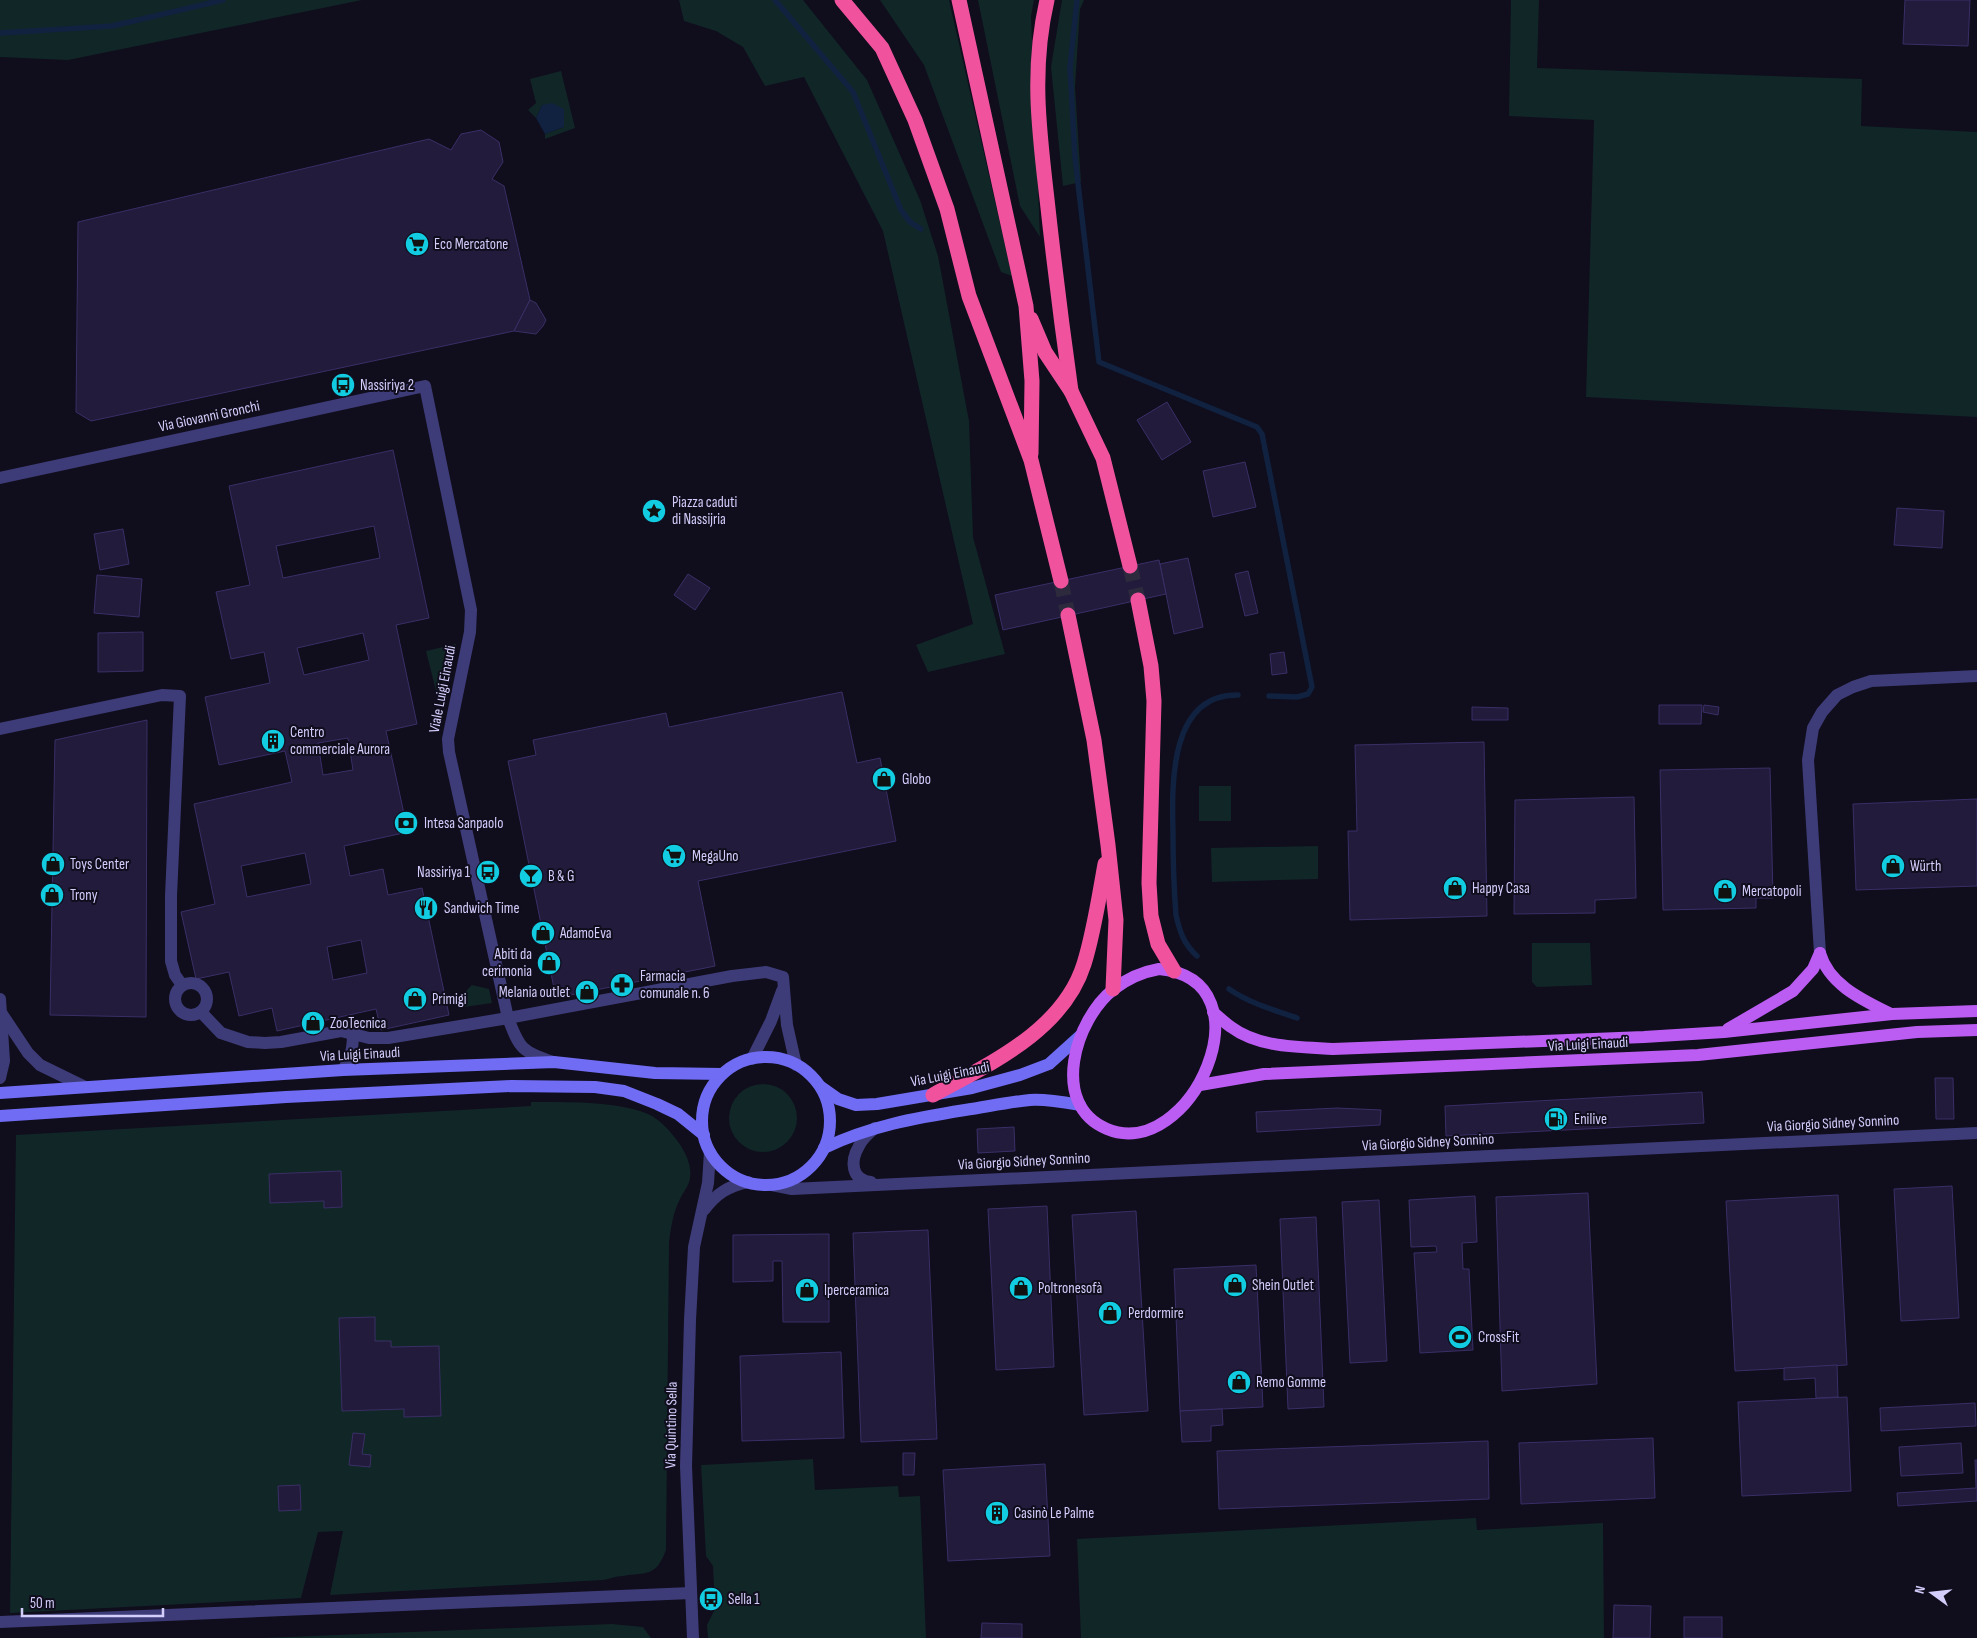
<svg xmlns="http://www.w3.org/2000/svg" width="1977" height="1638" viewBox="0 0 1977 1638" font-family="'Sofia Sans Condensed',sans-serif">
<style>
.green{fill:#112626;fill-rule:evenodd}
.water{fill:#10223f}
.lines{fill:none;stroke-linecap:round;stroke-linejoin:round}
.stream{stroke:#10223f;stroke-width:5.5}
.building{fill:#221b3c;stroke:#3a2f66;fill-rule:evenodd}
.motorway-tunnel{stroke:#2d2a3e;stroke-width:15;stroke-dasharray:15 8;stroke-linecap:butt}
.minor{stroke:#3e3c78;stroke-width:12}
.secondary{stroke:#706cf3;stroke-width:12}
.primary{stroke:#bb5df2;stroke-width:12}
.motorway{stroke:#f1529e;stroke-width:15}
.labels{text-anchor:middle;stroke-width:4;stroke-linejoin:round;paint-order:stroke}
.poi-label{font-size:15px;fill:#d3cdfb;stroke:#100d1d;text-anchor:start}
.street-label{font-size:15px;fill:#d3cdfb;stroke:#100d1d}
</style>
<rect width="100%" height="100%" fill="#100d1d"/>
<g class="green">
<path d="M0,0h362l-294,60 -68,-3z"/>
<path d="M679,0h124l64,80 53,120 18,56 31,165 4,116 32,117 -77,18 -12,-27 57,-21 -90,-393 -79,-154 -39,9 -22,-39 -27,-16 -32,-10z"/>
<path d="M880,0h69l63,276 -11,-4 -77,-207z"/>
<path d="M978,0h56l-3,16 9,221 -20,-31z"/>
<path d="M1062,0h22l-4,9 -5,78 6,95 -18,4 -12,-119z"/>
<path d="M1511,0h28l-2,68 325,11 -1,47 116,6v285l-391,-20 8,-277 -85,-4z"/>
<path d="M561,71l14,57 -30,11v-5l19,-7 -22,-22 -6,13 -8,-8 8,-7 -6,-24z"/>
<path d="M456,644l-15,67 -15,-60z"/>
<rect x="1199" y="786" width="32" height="35"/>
<path d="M1318,846v33l-106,3 -1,-34z"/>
<path d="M1532,943h58l2,42 -55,2 -5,-5z"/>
<path d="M472,985l17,4 3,14 -28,4 -2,-12z"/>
<circle cx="763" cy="1118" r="34"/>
<path d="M531,1102c34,0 87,-1 117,12 13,6 23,18 31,29 7,10 13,23 11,35 -1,8 -7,14 -10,21 -7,14 -9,28 -11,44l-3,307c-10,27 -19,22 -43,26 -7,0 -13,3 -20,4l-273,15 13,-64 -25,1 -17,66 -291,15 6,-478 515,-29zM341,1171l1,36 -17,1 -1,-7 -54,2 -1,-29zM375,1317v24h16v6l48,-1 2,70 -37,1v-8l-62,2 -3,-93zM300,1485l1,25 -22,1 -1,-25z"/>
<path d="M813,1459l2,31 83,-4 1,11 21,-1 6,142h-218l-1,-13 8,-16 -2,-43 -7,-10 -5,-91z"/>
<path d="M1476,1518l1,12 126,-7 1,115h-523l-4,-99z"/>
<path d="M612,1624l31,3 8,11h-389z"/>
</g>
<path class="water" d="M552,103l12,6v18l-19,7 -9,-16 6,-13z"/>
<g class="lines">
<g class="stream">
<path d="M775,0l78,92 48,118 9,12 11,7"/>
<path d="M1077,0l-7,67 5,91 24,204 158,65 5,7 50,253 -4,7 -11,3 -28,-1"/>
<path d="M0,33l112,-7 111,-26"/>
<path d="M1197,956c-13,-12 -17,-23 -21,-41 -2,-26 -3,-53 -3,-80 -1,-48 -5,-141 65,-140"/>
<path d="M1229,989c20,14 45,21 68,29"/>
</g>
</g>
<g class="building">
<path d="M1905,0h65l-2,46 -65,-2z"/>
<path d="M481,130l18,12 4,20 -11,17 12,7 26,114 -16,31 -423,90 -15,-9 2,-190 351,-83 22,11 10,-16z"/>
<path d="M530,300l6,3 10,17 -3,6 -7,8 -22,-3z"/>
<path d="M1167,402l24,40 -29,18 -25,-40z"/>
<path d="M393,450l36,168 -33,7 21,99 -31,7 22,101 -64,14 6,30 33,-7 5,26 34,-7 27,127 -68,15 -5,-21 -99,22 -5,-23 -33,8 -10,-44 -33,7 -15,-67 34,-8 -21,-100 98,-22 -7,-31 -66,14 -14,-68 65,-14 -6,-31 -33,7 -15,-67 34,-7 -21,-99zM374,526l6,32 -97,20 -7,-32zM363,633l6,27 -65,15 -7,-27zM348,738l5,32 -30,5 -5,-32zM305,853l6,31 -64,13 -6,-31zM361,940l6,33 -34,7 -6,-33z"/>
<path d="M1245,462l11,45 -43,10 -10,-46z"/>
<path d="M1897,508l47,3 -2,37 -48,-3z"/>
<path d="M123,529l6,35 -29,6 -6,-36z"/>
<path d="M1188,558l15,69 -29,7 -14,-70z"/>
<path d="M1159,560l7,34 -163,36 -8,-35z"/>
<path d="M1248,571l10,42 -13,3 -10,-42z"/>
<path d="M688,574l22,14 -15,22 -21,-15z"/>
<path d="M97,575l45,4 -3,38 -45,-4z"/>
<path d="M143,632v39l-45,1v-39z"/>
<path d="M1284,652l3,21 -15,2 -2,-21z"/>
<path d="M842,692l15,71 23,-5 16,83 -198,40 17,85 -159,32 -48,-237 28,-6 -3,-15 133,-27 3,14z"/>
<path d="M1659,705h43l-1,19h-42z"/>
<path d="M1704,705l15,2 -1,8 -15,-3z"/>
<path d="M1472,707l36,1v12h-36z"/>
<path d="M147,720l-1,297 -96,-2 5,-275z"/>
<path d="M1484,742l3,174 -137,4 -2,-89h9l-2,-86z"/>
<path d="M1770,768l3,130h-17v10l-93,2 -3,-140z"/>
<path d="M1634,797l2,101 -41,2v13l-81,1 1,-114z"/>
<path d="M1977,799v87l-121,4 -3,-86z"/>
<path d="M1935,1078h18l1,41h-18z"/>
<path d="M1702,1092l2,31 -258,13 -1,-30z"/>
<path d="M1337,1108l44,2 -1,15 -123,7 -1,-20z"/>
<path d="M1014,1127l1,24 -37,2 -1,-24z"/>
<path d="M341,1171l1,36 -18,1v-7l-54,2 -1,-29z"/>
<path d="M1952,1186l7,132 -58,3 -7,-132z"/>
<path d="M1588,1193l9,191 -95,7 -6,-194z"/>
<path d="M1838,1195l9,170 -112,6 -9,-170z"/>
<path d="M1475,1196l2,46 -15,1 1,26h6l4,81 -53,3 -6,-100 23,-1 -1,-6 -25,1 -2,-47z"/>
<path d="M1379,1200l8,161 -37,2 -8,-161z"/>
<path d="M1047,1206l7,161 -58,3 -8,-161z"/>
<path d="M1136,1211l12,200 -64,4 -12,-200z"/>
<path d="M1316,1217l8,190 -36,2 -8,-190z"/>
<path d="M928,1230l9,209 -76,3 -8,-209z"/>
<path d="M829,1234v88h-46l-1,-61h-9v20l-40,1v-47z"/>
<path d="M1256,1265l7,142 -83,4 -6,-142z"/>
<path d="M375,1317v24h16v6l48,-1 2,70 -37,1v-8l-62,2 -3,-93z"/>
<path d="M841,1352l3,86 -102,3 -2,-85z"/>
<path d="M1837,1365l1,32 -22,1 -1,-20 -31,2v-12z"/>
<path d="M1847,1397l4,94 -109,5 -4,-94z"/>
<path d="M1975,1403l1,23 -95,5 -1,-23z"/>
<path d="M1222,1409l1,16 -12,1v15l-29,1 -2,-31z"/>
<path d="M353,1433l12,1 -3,20 9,1 -1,12 -21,-2z"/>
<path d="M1653,1438l2,60 -134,6 -2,-61z"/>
<path d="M1488,1441l1,58 -270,10 -2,-58z"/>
<path d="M1961,1443l2,30 -62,3 -2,-29z"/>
<path d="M903,1453h12l-1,22h-11z"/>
<path d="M1975,1460h2v41l-79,5 -1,-13 79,-5z"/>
<path d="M1045,1464l5,92 -102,5 -5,-91z"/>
<path d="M300,1485l1,25 -22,1 -1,-25z"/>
<path d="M1614,1605l37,1 -1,32h-37z"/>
<rect x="1684" y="1617" width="38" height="21"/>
<path d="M982,1623l40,1v14h-41z"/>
</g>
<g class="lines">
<g class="motorway-tunnel">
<path d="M1130,566l8,34"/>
<path d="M1061,581l7,34"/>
</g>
<g class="minor">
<path d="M0,478l425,-92 46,224 -1,22 -22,107 1,13 59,266c12,32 14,33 45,44"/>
<path d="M0,729l162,-34 18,1 -9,200v65l4,14 7,10"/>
<path d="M1820,953l-12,-193 5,-32 9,-16 15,-17 16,-8 18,-6 106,-5"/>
<circle cx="191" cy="999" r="16"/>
<path d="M0,999l4,62 -4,17"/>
<path d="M201,1012l20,21 27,9 17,1 16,-1 60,-11 28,7h19l120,-20 224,-42 34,-4 17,5 4,48 9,40"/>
<path d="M2,1014l26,39 12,12 45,22"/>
<path d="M752,1059l19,-38 11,-30"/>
<path d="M343,1070c8,-12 10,-22 10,-37"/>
<path d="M871,1182c-20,-2 -21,-21 -12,-36 3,-7 10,-13 16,-18"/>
<path d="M772,1185l20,4 1185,-56"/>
<path d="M704,1210c12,-16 24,-24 44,-28"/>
<path d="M0,1622l691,-29"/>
<path d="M693,1638l-7,-172 4,-146 4,-73 14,-64 2,-31"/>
</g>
<g class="secondary">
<circle cx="766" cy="1121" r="64"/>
<path d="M821,1087l17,12 18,6 21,-1 95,-16 48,-13 29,-11 31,-28"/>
<path d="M0,1093l343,-23 211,-8 101,11 67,1"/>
<path d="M0,1116l286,-19 225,-11 84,1 29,4 33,13 21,10 26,21"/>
<path d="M824,1148c46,-22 91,-30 141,-38 21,-3 43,-8 65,-10 17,-1 33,2 50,5"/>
</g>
<g class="primary">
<path d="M1820,953c9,32 43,47 71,61"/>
<path d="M1159,969c115,11 31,195 -52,160 -58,-24 -32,-110 7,-140 14,-11 28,-17 45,-20z"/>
<path d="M1213,1012c6,5 12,11 18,15 28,21 69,20 102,22l311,-12 80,-5 168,-18 85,-3"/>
<path d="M1728,1029l65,-38 20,-22 7,-16"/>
<path d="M1200,1085l64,-11 434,-19 219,-23 60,-2"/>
</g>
<g class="motorway">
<path d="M842,0l40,48 33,72 32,89 22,87 62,164 30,121"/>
<path d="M959,0l67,306 6,75 -1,73"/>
<path d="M1047,0c-16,69 -8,130 0,199 7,64 15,128 24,192"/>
<path d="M1031,319l14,33 26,39 32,67 27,108"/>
<path d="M1138,600l13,66 3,35 -5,182 2,33 7,28 16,27"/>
<path d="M1068,615l26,125 14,105 8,75 -3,69"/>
<path d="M933,1095c56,-31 130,-64 151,-131 10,-32 15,-67 21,-100"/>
</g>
</g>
<defs>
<g id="supermarket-disc" transform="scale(1.25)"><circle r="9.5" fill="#12cde2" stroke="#100d1d"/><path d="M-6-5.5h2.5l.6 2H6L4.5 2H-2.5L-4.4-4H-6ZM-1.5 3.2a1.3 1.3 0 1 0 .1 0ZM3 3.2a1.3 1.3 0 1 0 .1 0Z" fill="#111"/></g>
<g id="bus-disc" transform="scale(1.25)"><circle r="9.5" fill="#12cde2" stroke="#100d1d"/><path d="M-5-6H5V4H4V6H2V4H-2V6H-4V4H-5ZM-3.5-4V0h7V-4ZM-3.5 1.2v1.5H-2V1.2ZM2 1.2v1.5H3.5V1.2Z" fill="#111"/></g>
<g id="sight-disc" transform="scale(1.25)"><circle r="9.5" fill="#12cde2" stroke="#100d1d"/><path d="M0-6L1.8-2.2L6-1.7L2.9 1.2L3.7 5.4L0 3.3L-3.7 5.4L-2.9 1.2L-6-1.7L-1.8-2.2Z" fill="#111"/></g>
<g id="building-disc" transform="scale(1.25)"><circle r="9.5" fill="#12cde2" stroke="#100d1d"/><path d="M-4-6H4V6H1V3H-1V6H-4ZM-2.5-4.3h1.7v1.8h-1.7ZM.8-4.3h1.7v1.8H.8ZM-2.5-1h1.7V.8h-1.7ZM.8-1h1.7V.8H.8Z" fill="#111"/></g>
<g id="shop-disc" transform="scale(1.25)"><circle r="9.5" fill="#12cde2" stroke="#100d1d"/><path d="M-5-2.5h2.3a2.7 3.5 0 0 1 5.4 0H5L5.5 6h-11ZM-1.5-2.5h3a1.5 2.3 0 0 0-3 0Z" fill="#111"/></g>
<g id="bank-disc" transform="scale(1.25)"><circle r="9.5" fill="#12cde2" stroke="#100d1d"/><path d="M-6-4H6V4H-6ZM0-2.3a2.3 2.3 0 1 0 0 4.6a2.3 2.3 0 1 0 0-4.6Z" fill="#111"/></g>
<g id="bar-disc" transform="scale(1.25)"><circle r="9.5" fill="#12cde2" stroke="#100d1d"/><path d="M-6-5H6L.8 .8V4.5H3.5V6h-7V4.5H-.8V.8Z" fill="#111"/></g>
<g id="restaurant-disc" transform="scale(1.25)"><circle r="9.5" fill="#12cde2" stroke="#100d1d"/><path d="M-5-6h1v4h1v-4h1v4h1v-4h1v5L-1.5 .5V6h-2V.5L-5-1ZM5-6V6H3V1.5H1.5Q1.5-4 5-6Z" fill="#111"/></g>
<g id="pharmacy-disc" transform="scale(1.25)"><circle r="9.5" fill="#12cde2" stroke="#100d1d"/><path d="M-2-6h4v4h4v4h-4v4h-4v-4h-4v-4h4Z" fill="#111"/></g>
<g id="fuel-disc" transform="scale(1.25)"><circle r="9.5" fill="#12cde2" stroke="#100d1d"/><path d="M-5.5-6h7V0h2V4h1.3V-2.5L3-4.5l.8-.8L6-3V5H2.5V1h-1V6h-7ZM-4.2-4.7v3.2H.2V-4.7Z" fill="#111"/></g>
<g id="stadium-disc" transform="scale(1.25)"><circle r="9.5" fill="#12cde2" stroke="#100d1d"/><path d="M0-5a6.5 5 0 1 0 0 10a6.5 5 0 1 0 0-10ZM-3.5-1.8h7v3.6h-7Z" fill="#111"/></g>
</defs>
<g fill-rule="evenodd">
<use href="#supermarket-disc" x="417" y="244"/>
<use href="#bus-disc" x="343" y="385"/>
<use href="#sight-disc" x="654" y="511"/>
<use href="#building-disc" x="273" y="741"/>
<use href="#shop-disc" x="884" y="779"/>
<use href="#bank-disc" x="406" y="823"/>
<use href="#supermarket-disc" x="674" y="856"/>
<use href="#shop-disc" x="53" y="864"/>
<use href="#shop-disc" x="1893" y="866"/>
<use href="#bus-disc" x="488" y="872"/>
<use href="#bar-disc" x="531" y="876"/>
<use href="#shop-disc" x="1455" y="888"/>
<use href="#shop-disc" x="1725" y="891"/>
<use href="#shop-disc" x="52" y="895"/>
<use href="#restaurant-disc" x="426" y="908"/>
<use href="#shop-disc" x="543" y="933"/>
<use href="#shop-disc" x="549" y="963"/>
<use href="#pharmacy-disc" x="622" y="985"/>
<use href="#shop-disc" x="587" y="992"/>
<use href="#shop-disc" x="415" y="999"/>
<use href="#shop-disc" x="313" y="1023"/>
<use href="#fuel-disc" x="1556" y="1119"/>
<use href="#shop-disc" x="1235" y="1285"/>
<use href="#shop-disc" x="1021" y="1288"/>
<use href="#shop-disc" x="807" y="1290"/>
<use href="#shop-disc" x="1110" y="1313"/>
<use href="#stadium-disc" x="1460" y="1337"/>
<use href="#shop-disc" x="1239" y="1382"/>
<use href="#building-disc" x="997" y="1513"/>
<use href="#bus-disc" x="711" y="1599"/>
</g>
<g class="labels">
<g class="poi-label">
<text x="434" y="249">Eco Mercatone</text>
<text x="360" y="390">Nassiriya 2</text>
<text x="672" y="507">Piazza caduti<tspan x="672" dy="17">di Nassijria</tspan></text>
<text x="290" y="737">Centro<tspan x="290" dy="17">commerciale Aurora</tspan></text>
<text x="902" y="784">Globo</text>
<text x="424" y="828">Intesa Sanpaolo</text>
<text x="692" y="861">MegaUno</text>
<text x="70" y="869">Toys Center</text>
<text x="1910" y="871">Würth</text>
<text x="470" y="877" text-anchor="end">Nassiriya 1</text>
<text x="548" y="881">B &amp; G</text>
<text x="1472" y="893">Happy Casa</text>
<text x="1742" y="896">Mercatopoli</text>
<text x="70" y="900">Trony</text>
<text x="444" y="913">Sandwich Time</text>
<text x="560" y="938">AdamoEva</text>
<text x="532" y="959" text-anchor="end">Abiti da<tspan x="532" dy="17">cerimonia</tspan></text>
<text x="640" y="981">Farmacia<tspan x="640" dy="17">comunale n. 6</tspan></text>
<text x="570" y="997" text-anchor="end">Melania outlet</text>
<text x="432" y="1004">Primigi</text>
<text x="330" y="1028">ZooTecnica</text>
<text x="1574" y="1124">Enilive</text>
<text x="1252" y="1290">Shein Outlet</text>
<text x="1038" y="1293">Poltronesofà</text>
<text x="824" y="1295">Iperceramica</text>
<text x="1128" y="1318">Perdormire</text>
<text x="1478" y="1342">CrossFit</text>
<text x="1256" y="1387">Remo Gomme</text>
<text x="1014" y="1518">Casinò Le Palme</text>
<text x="728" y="1604">Sella 1</text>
</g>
<g class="street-label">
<text transform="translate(209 416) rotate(-12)" y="5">Via Giovanni Gronchi</text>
<text transform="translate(442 689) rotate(-79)" y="5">Viale Luigi Einaudi</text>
<text transform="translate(1588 1044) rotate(-3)" y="5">Via Luigi Einaudi</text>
<text transform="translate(360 1054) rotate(-3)" y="5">Via Luigi Einaudi</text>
<text transform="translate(950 1074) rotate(-11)" y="5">Via Luigi Einaudi</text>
<text transform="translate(1833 1123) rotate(-3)" y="5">Via Giorgio Sidney Sonnino</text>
<text transform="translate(1428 1142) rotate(-3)" y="5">Via Giorgio Sidney Sonnino</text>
<text transform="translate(1024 1161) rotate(-3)" y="5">Via Giorgio Sidney Sonnino</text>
<text transform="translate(671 1425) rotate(-89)" y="5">Via Quintino Sella</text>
</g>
</g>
<g transform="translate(1932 1593) rotate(285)" stroke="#100d1d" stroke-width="4" paint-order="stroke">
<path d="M0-4L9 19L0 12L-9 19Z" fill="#d3cdfb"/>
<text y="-8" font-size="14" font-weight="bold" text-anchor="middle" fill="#d3cdfb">N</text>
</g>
<path d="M22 1608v8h141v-8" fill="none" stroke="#d3cdfb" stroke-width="2.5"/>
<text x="30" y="1608" font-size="15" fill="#d3cdfb" stroke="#100d1d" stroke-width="4" paint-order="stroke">50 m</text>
</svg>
